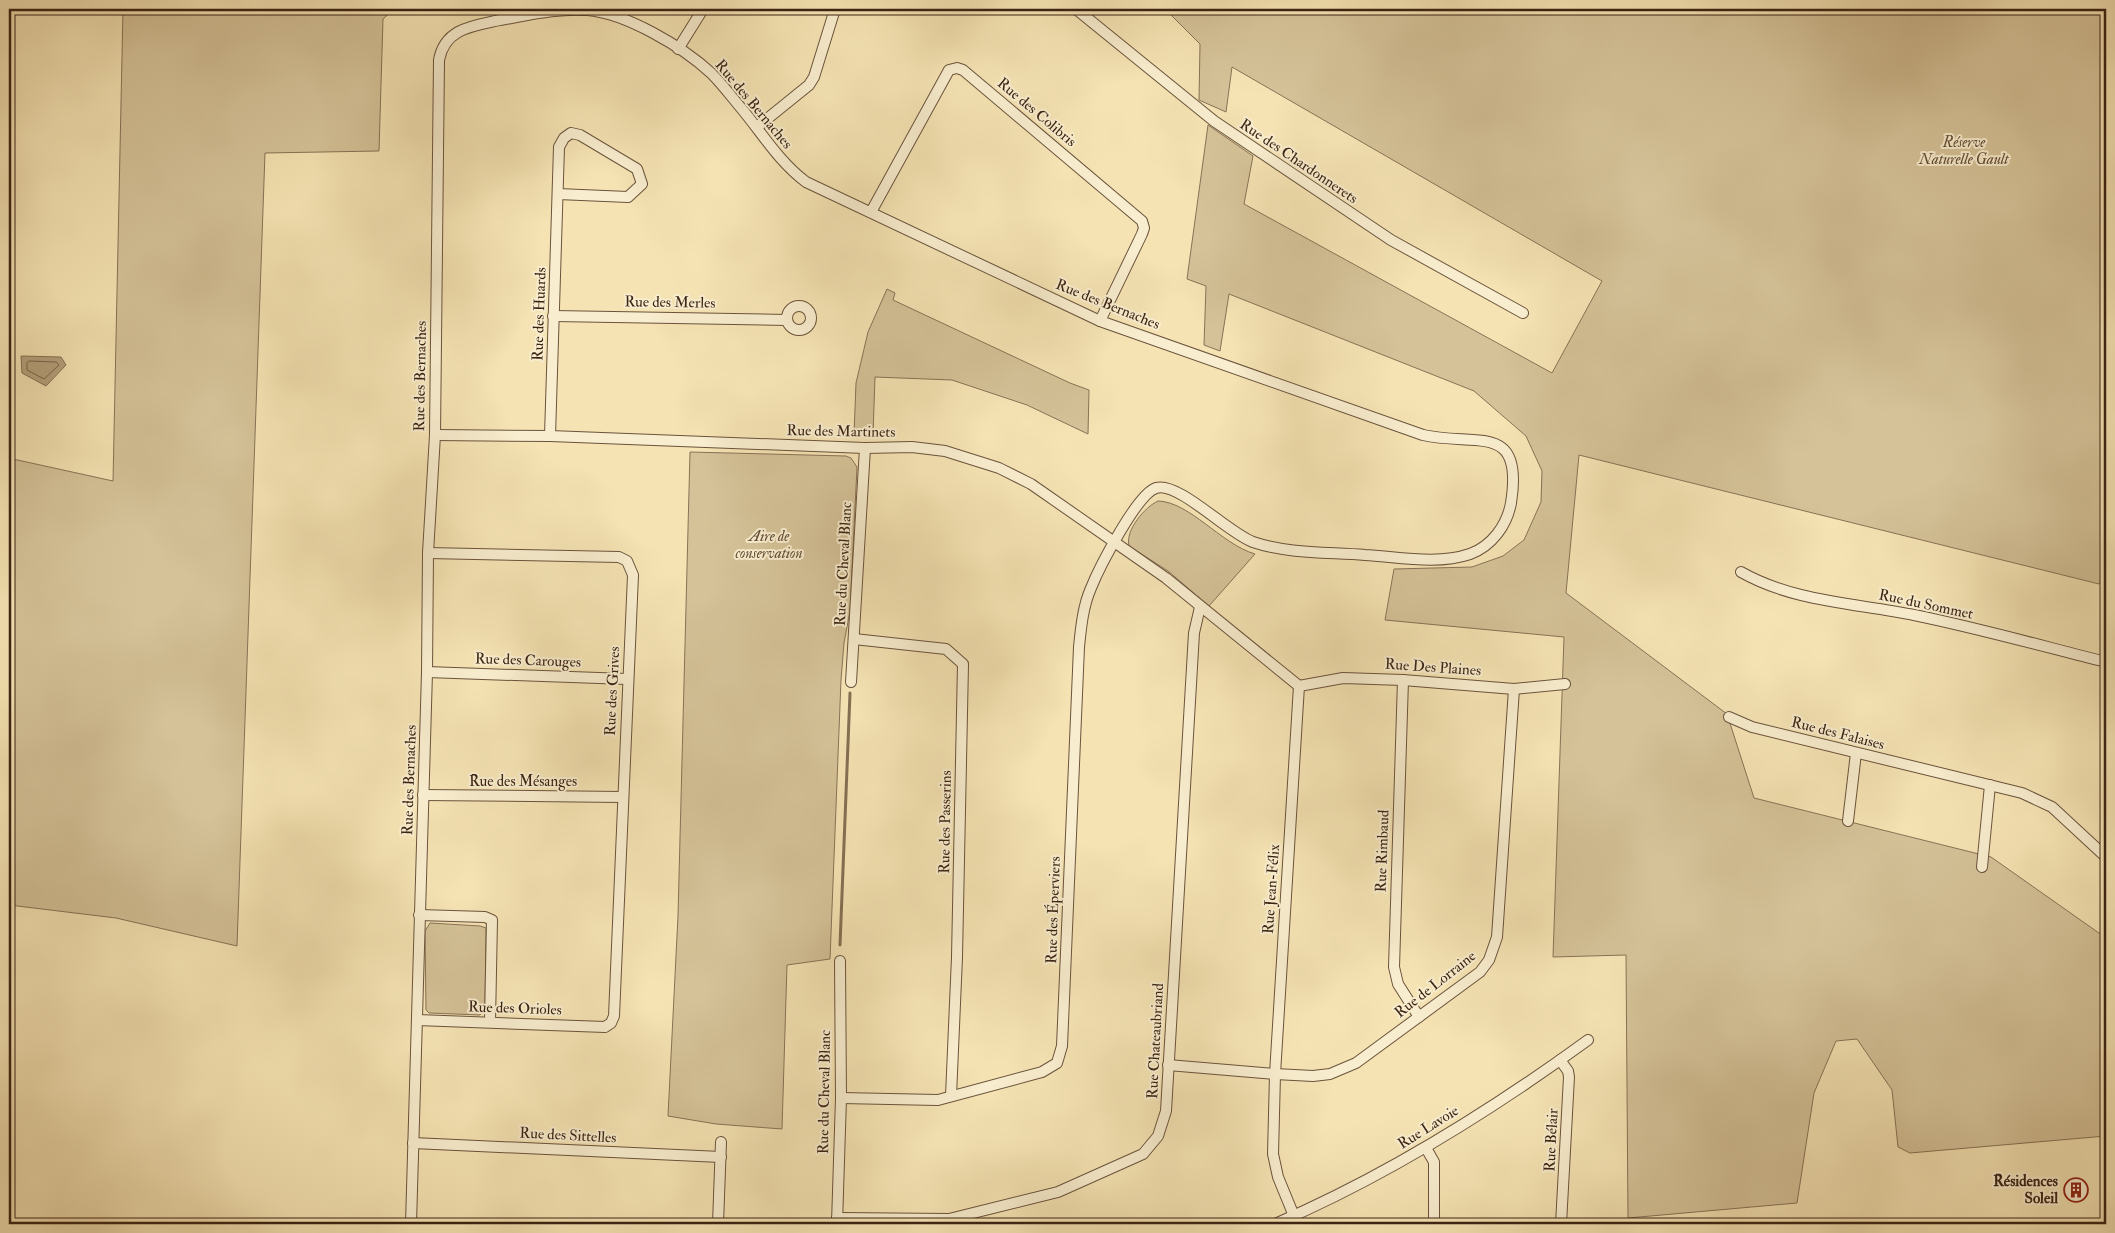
<svg xmlns="http://www.w3.org/2000/svg" width="2115" height="1233" viewBox="0 0 2115 1233" font-family="'IM FELL Double Pica',serif">
<style>
.green{fill:#d5c298;stroke:#887256}
.water{fill:#b6a27d;stroke:#856f53}
.lines{fill:none;stroke-linecap:round;stroke-linejoin:round}
.shore{stroke:#786248;stroke-width:1}
.stream{stroke:#856f53;stroke-width:3}
.minor-casing{stroke:#6a533c;stroke-width:12}
.minor{stroke:#f8edce;stroke-width:10}
.labels{text-anchor:middle;stroke-width:4;stroke-linejoin:round;paint-order:stroke}
.street-label{font-size:15px;fill:#3b2314;stroke:#f8edce}
.park-label{font-size:15px;font-style:italic;fill:#624b35;stroke:#f8edce}
.poi-label{font-size:15px;font-weight:bold;fill:#3b2314;stroke:#f8edce;text-anchor:end}
</style>
<rect width="100%" height="100%" fill="#f5e3b3"/>
<filter id="stains"><feTurbulence type="fractalNoise" baseFrequency=".004" numOctaves="4"/><feColorMatrix values="0 0 0 0 .2 0 0 0 0 .09 0 0 0 0 .02 0 0 0 .5 -.17"/></filter>
<radialGradient id="worn" r=".72"><stop offset=".6" stop-color="#630" stop-opacity="0"/><stop offset="1" stop-color="#630" stop-opacity=".3"/></radialGradient>
<g class="green">
<path d="M123,9h271l-11,10 -4,132 -114,2 -28,793 -121,-28 -107,-13v-366l4,-80 100,22z"/>
<path d="M1165,9h941v575l-6,-2 -1,2 -520,-129 -13,138 161,121 27,84 237,59 115,81v198l-196,17 -12,-6 -6,-57 -35,-51 -21,2 -22,52 -17,110 -169,15 -2,-263 -73,2 11,-320 -179,-17 9,-51 78,-2 31,-11 21,-16 17,-38 1,-31 -16,-35 -52,-45 -245,-97 -9,57 -16,-6 2,-59 -19,-7 21,-154 45,31 -9,48 308,169 50,-92 -370,-214 -6,45 -27,-12 1,-56z"/>
<path d="M887,289l8,4 -2,7 177,83 19,7 -1,44 -61,-29 -75,-25 -77,-3 -2,58h-19l2,-52 12,-51z"/>
<path d="M690,452l156,4 5,2 6,9 -7,144 -6,32 -3,37 -11,279 -43,6 -5,164 -66,-5 -48,-8 10,-200z"/>
<path d="M1158,501c32,1 63,43 97,53l-46,52 -41,-35 -39,-25c-4,-16 16,-39 29,-45z"/>
<path d="M430,923l50,3 6,2 -1,79 -5,8 -51,-2 -3,-3 -1,-79z"/>
</g>
<path class="water" d="M21,356l40,1 5,8 -20,21 -24,-13z"/>
<g class="lines">
<path class="shore" d="M29,361l27,1 3,3 -15,14 -17,-9v-7z"/>
<path class="stream" d="M840,945l10,-252"/>
<g class="minor-casing">
<g id="minor">
<path d="M1076,9l138,112 177,119 132,73"/>
<path d="M678,49l25,-40"/>
<path d="M757,127l52,-42 5,-8 21,-68"/>
<path d="M871,212l78,-142 8,-2 6,2 179,151 2,7 -2,6 -42,87"/>
<circle cx="799" cy="318" r="12"/>
<path d="M553,316l233,4"/>
<path d="M435,435l115,1 315,12 47,-1 33,4 54,17 32,16 135,94 133,108"/>
<path d="M550,436l9,-289 5,-9 7,-5 9,2 57,34 5,15 -14,13 -70,-3"/>
<path d="M1741,572c53,30 114,31 173,43 64,13 128,31 192,47"/>
<path d="M854,639l92,10 17,15 -6,293 -6,139"/>
<path d="M427,672l200,7"/>
<path d="M1403,680l-9,287 4,17 21,33"/>
<path d="M851,682l14,-234"/>
<path d="M1299,686l44,-8 60,2 111,9 51,-5"/>
<path d="M1729,717l23,10 270,66 30,14 54,50"/>
<path d="M423,795l200,2"/>
<path d="M1848,821l8,-68"/>
<path d="M1982,867l8,-82"/>
<path d="M419,915l66,2 7,3 -2,102"/>
<path d="M417,1020l188,7 6,-4 3,-7 19,-441 -6,-14 -8,-4 -191,-4"/>
<path d="M1560,1060l8,11 1,6 -8,147"/>
<path d="M1168,1065l107,9 38,2 17,-2 26,-11 124,-91 9,-12 8,-23 17,-248"/>
<path d="M413,1143l308,14"/>
<path d="M1426,1148l8,14v62"/>
<path d="M1294,1216l-16,-39 -5,-23 2,-80 24,-388"/>
<path d="M837,1218l112,1 109,-27 85,-38 15,-18 8,-25 28,-478 6,-26"/>
<path d="M837,1223l4,-125 -1,-137"/>
<path d="M411,1224l16,-552 1,-119 7,-118 4,-375c6,-32 34,-34 61,-40 29,-5 57,-12 87,-10 39,3 96,37 124,63 11,11 20,23 30,35 21,25 38,54 65,74l294,139 323,114c53,12 101,-14 88,68 -4,22 -19,43 -41,51 -32,11 -71,3 -105,1 -37,-3 -77,-1 -112,-13 -25,-9 -75,-61 -97,-54 -19,6 -57,80 -65,100 -8,18 -10,39 -12,59l-17,399 -5,17 -15,9 -104,28 -97,-2"/>
<path d="M718,1224l3,-82"/>
<path d="M1275,1224c109,-47 217,-114 313,-184"/>
</g>
</g>
<use href="#minor" class="minor"/>
</g>
<defs>
<g id="building-ring" transform="scale(1.25)"><circle r="9.5" fill="#f8edce" stroke="#8f2418" stroke-width="1.5"/><path d="M-4-6H4V6H1V3H-1V6H-4ZM-2.5-4.3h1.7v1.8h-1.7ZM.8-4.3h1.7v1.8H.8ZM-2.5-1h1.7V.8h-1.7ZM.8-1h1.7V.8H.8Z" fill="#8f2418"/></g>
</defs>
<g fill-rule="evenodd">
<use href="#building-ring" x="2076" y="1190"/>
</g>
<g class="labels">
<g class="street-label">
<text transform="translate(754 104) rotate(50)" y="5">Rue des Bernaches</text>
<text transform="translate(1037 112) rotate(40)" y="5">Rue des Colibris</text>
<text transform="translate(1299 161) rotate(34)" y="5">Rue des Chardonnerets</text>
<text transform="translate(670 302) rotate(1)" y="5">Rue des Merles</text>
<text transform="translate(1108 304) rotate(22)" y="5">Rue des Bernaches</text>
<text transform="translate(539 314) rotate(-88)" y="5">Rue des Huards</text>
<text transform="translate(420 376) rotate(-89)" y="5">Rue des Bernaches</text>
<text transform="translate(841 431) rotate(1)" y="5">Rue des Martinets</text>
<text transform="translate(843 564) rotate(-87)" y="5">Rue du Cheval Blanc</text>
<text transform="translate(1926 604) rotate(12)" y="5">Rue du Sommet</text>
<text transform="translate(528 660) rotate(2)" y="5">Rue des Carouges</text>
<text transform="translate(1433 667) rotate(4)" y="5">Rue Des Plaines</text>
<text transform="translate(612 691) rotate(-87)" y="5">Rue des Grives</text>
<text transform="translate(1838 733) rotate(14)" y="5">Rue des Falaises</text>
<text transform="translate(409 780) rotate(-88)" y="5">Rue des Bernaches</text>
<text x="523" y="786">Rue des Mésanges</text>
<text transform="translate(945 822) rotate(-89)" y="5">Rue des Passerins</text>
<text transform="translate(1382 851) rotate(-88)" y="5">Rue Rimbaud</text>
<text transform="translate(1271 889) rotate(-86)" y="5">Rue Jean-Félix</text>
<text transform="translate(1053 910) rotate(-88)" y="5">Rue des Éperviers</text>
<text transform="translate(1435 984) rotate(-38)" y="5">Rue de Lorraine</text>
<text transform="translate(515 1008) rotate(2)" y="5">Rue des Orioles</text>
<text transform="translate(1155 1041) rotate(-87)" y="5">Rue Chateaubriand</text>
<text transform="translate(824 1092) rotate(-89)" y="5">Rue du Cheval Blanc</text>
<text transform="translate(1428 1127) rotate(-32)" y="5">Rue Lavoie</text>
<text transform="translate(568 1135) rotate(3)" y="5">Rue des Sittelles</text>
<text transform="translate(1551 1140) rotate(-87)" y="5">Rue Bélair</text>
</g>
<g class="park-label">
<text x="1964" y="147">Réserve<tspan x="1964" dy="17">Naturelle Gault</tspan></text>
<text x="769" y="541">Aire de<tspan x="769" dy="17">conservation</tspan></text>
</g>
<g class="poi-label">
<text x="2058" y="1186">Résidences<tspan x="2058" dy="17">Soleil</tspan></text>
</g>
</g>
<rect width="2115" height="1233" fill="none" stroke="#f5e3b3" stroke-width="30"/>
<rect x="10" y="10" width="2095" height="1213" fill="none" stroke="#3b2314" stroke-width="2.5"/>
<rect x="15" y="15" width="2085" height="1203" fill="none" stroke="#3b2314"/>
<rect width="100%" height="100%" filter="url(#stains)"/>
<rect width="100%" height="100%" fill="url(#worn)"/>
</svg>
